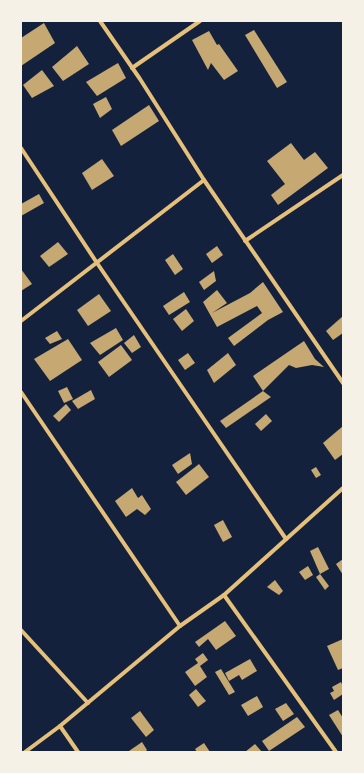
<svg xmlns="http://www.w3.org/2000/svg" width="364" height="773" viewBox="0 0 364 773" font-family="Cabin,sans-serif">
<style>
.building{fill:#c6a872}
.lines{fill:none;stroke-linecap:round;stroke-linejoin:round}
.minor{stroke:#e5c07b;stroke-width:4}
</style>
<rect width="100%" height="100%" fill="#14213d"/>
<g class="building">
<path d="M44,23l11,20 -34,23v-28z"/>
<path d="M254,30l33,52 -10,6 -32,-53z"/>
<path d="M209,31l8,14 2,-1 19,27 -14,9 -13,-17 -3,7 -16,-30z"/>
<path d="M77,46l12,18 -26,17 -11,-14z"/>
<path d="M118,63l8,15 -29,18 -11,-14z"/>
<path d="M42,70l12,16 -22,12 -9,-13z"/>
<path d="M106,97l6,12 -12,9 -7,-14z"/>
<path d="M149,105l10,16 -38,25 -9,-16z"/>
<path d="M291,143l13,17 11,-8 13,16 -50,37 -7,-10 14,-11 -18,-23z"/>
<path d="M102,159l12,17 -22,14 -10,-17z"/>
<path d="M39,194l5,9 -23,13v-12z"/>
<path d="M58,242l10,12 -19,13 -9,-11z"/>
<path d="M217,246l6,9 -11,8 -6,-9z"/>
<path d="M173,254l10,15 -8,6 -10,-15z"/>
<path d="M21,269l11,15 -11,7z"/>
<path d="M214,271l2,10 -12,9 -5,-8z"/>
<path d="M263,282l20,30 -15,8 -34,26 -6,-8 34,-25 -5,-7 -40,21 -14,-25 14,-12 10,13 -15,10 38,-20z"/>
<path d="M184,292l6,10 -21,13 -6,-9z"/>
<path d="M99,294l12,17 -23,15 -11,-16z"/>
<path d="M186,309l8,12 -12,10 -9,-12z"/>
<path d="M343,316v17l-10,7 -7,-9z"/>
<path d="M116,328l7,12 -23,15 -10,-12z"/>
<path d="M57,331l5,8 -12,5 -5,-6z"/>
<path d="M134,335l7,12 -9,6 -8,-10z"/>
<path d="M68,339l14,21 -32,21 -16,-22z"/>
<path d="M304,341l11,18 9,8 -12,-2 -16,3 -7,-3 -26,26 -10,-15z"/>
<path d="M121,345l11,15 -23,17 -11,-15z"/>
<path d="M188,353l7,10 -10,7 -7,-10z"/>
<path d="M228,353l8,12 -22,18 -7,-13z"/>
<path d="M67,387l6,12 -9,4 -6,-12z"/>
<path d="M91,390l4,9 -17,10 -6,-8z"/>
<path d="M263,391l8,6 -45,31 -6,-7z"/>
<path d="M66,404l5,6 -12,12 -6,-6z"/>
<path d="M266,414l6,7 -11,10 -6,-7z"/>
<path d="M343,426v28l-8,6 -12,-17z"/>
<path d="M190,453l2,11 -14,10 -6,-9z"/>
<path d="M199,464l10,13 -23,18 -10,-13z"/>
<path d="M316,467l5,8 -5,3 -5,-8z"/>
<path d="M132,488l6,10 4,-3 9,14 -6,6 -8,-6 -11,8 -11,-16z"/>
<path d="M223,520l9,17 -9,5 -9,-17z"/>
<path d="M318,547l11,22 -9,5 -10,-23z"/>
<path d="M343,559v16l-7,-11z"/>
<path d="M308,566l5,9 -8,5 -6,-8z"/>
<path d="M320,574l9,12 -4,4 -9,-13z"/>
<path d="M275,580l8,11 -4,4 -12,-8z"/>
<path d="M225,621l11,15 -20,14 -8,-11 -9,8 -4,-5z"/>
<path d="M343,639v29l-5,2 -11,-24z"/>
<path d="M203,653l5,7 -8,6 7,11 -12,9 -10,-14 13,-9 -3,-4z"/>
<path d="M250,659l7,12 -15,9 -3,-5 -10,6 -4,-8z"/>
<path d="M221,669l14,23 -6,3 -14,-23z"/>
<path d="M341,682l2,5v7l-9,6 -4,-7 4,-2 -2,-4z"/>
<path d="M196,689l10,12 -8,6 -9,-12z"/>
<path d="M257,696l6,11 -15,9 -7,-11z"/>
<path d="M286,703l8,11 -11,7 -8,-12z"/>
<path d="M338,710l5,8v19l-14,-22z"/>
<path d="M140,711l14,19 -8,7 -15,-19z"/>
<path d="M297,717l8,10 -36,24 -7,-10z"/>
<path d="M142,742l5,8 -2,2h-15l-1,-1z"/>
<path d="M204,743l6,9h-13l-2,-3z"/>
<path d="M255,744l7,8h-17z"/>
</g>
<g class="lines">
<g class="minor">
<path d="M100,21l40,58 64,101 139,203"/>
<path d="M132,68l68,-47"/>
<path d="M21,148l76,115 189,276"/>
<path d="M245,241l98,-66"/>
<path d="M21,321l183,-141"/>
<path d="M21,392l159,234"/>
<path d="M224,595l112,157"/>
<path d="M21,630l67,73"/>
<path d="M60,726l18,26"/>
<path d="M25,752l35,-26 120,-100 44,-31 119,-107"/>
</g>
</g>
<rect width="364" height="773" fill="none" stroke="#f6f1e7" stroke-width="44"/>
</svg>
